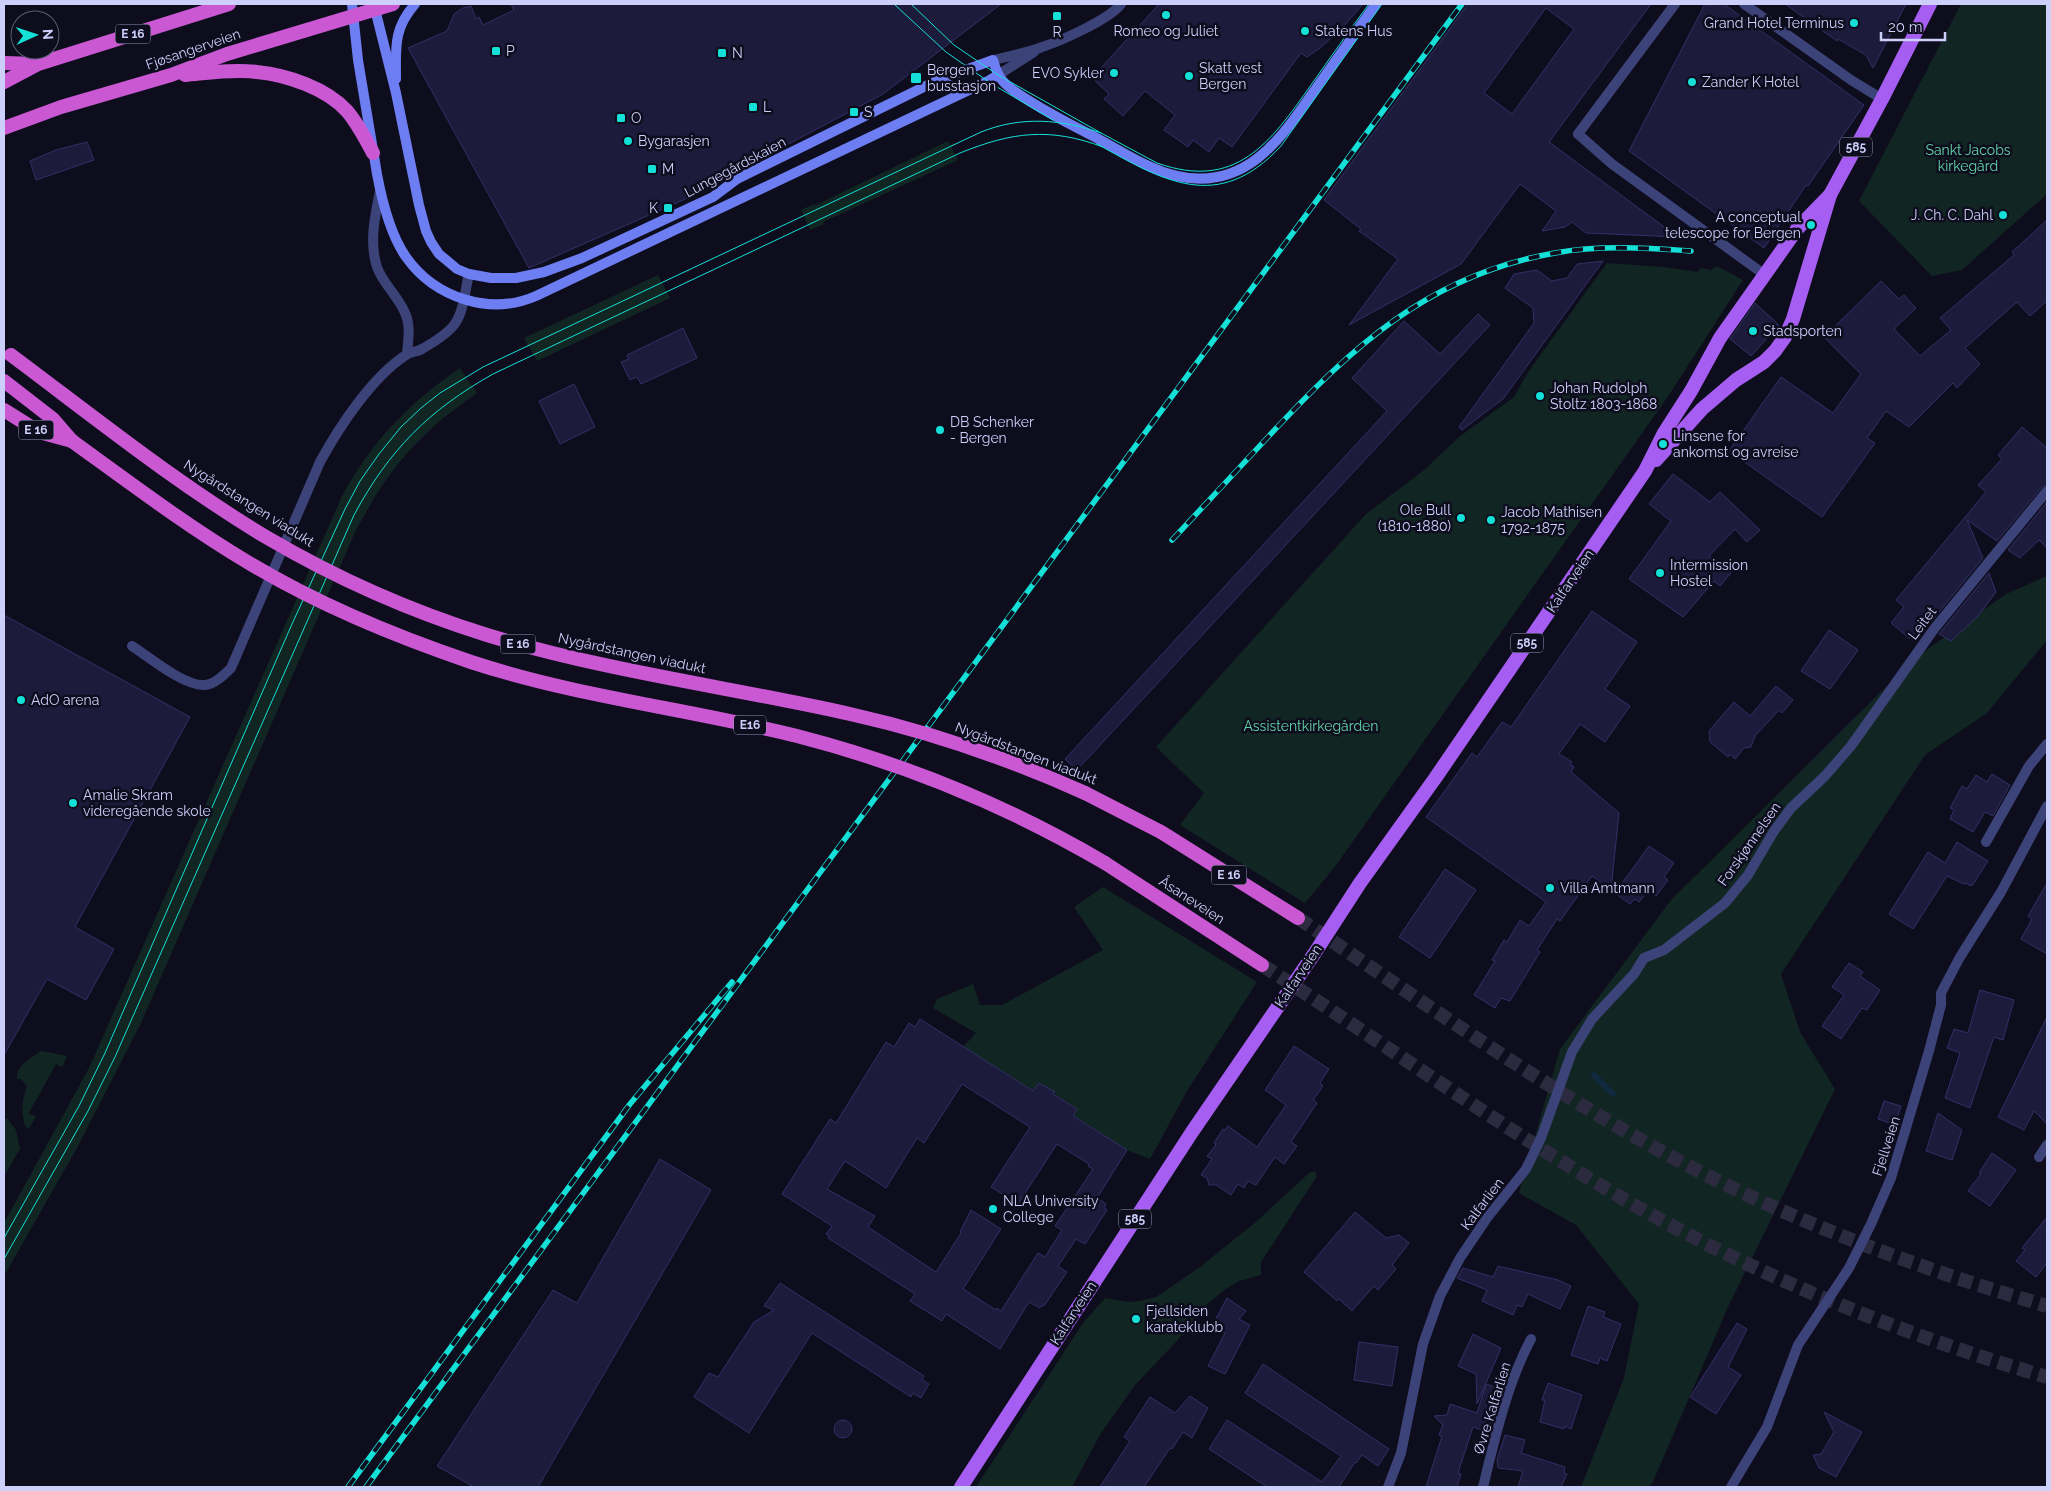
<svg xmlns="http://www.w3.org/2000/svg" width="2051" height="1491" viewBox="0 0 2051 1491" font-family="Raleway,sans-serif">
<style>
.green{fill:#112622}
.lines{fill:none;stroke-linecap:round;stroke-linejoin:round}
.stream{stroke:#10293e;stroke-width:6}
.building{fill:#1d1b3c;stroke:#322f66;fill-rule:evenodd}
.trunk-tunnel{stroke:#2b2a3e;stroke-width:14;stroke-dasharray:14 7;stroke-linecap:butt}
.pedestrian{stroke:#3c4378;stroke-width:10}
.minor{stroke:#3c4378;stroke-width:10}
.tertiary{stroke:#3c4378;stroke-width:10}
.secondary{stroke:#6d7df2;stroke-width:10}
.primary{stroke:#a55ef1;stroke-width:14}
.trunk{stroke:#ca58d3;stroke-width:14}
.tram{stroke:#14e0d7;stroke-width:1}
.rail-casing{stroke:#14e0d7;stroke-width:5.5}
.rail{stroke:#0e0d1d;stroke-width:4;stroke-dasharray:11;stroke-linecap:butt}
.trunk-bridge{stroke:#ca58d3;stroke-width:14}
.poi-dot{fill:#14e0d7;stroke:#0e0d1d;stroke-width:2}
.labels{text-anchor:middle;stroke-width:5;stroke-linejoin:round;paint-order:stroke}
.shield{fill:#0e0d1d;stroke:#9495b8;stroke-width:1}
.shield-label{font-size:12px;font-weight:bold;fill:#cdcffb}
.poi-label{font-size:14px;fill:#cdcffb;stroke:#0e0d1d;text-anchor:start}
.street-label{font-size:14px;fill:#cdcffb;stroke:#0e0d1d}
.park-label{font-size:14px;fill:#61d3a6;stroke:#0e0d1d}
</style>
<rect width="100%" height="100%" fill="#0e0d1d"/>
<g class="green">
<path d="M1961,4h86v190l-85,76 -30,6 -73,-75z"/>
<path d="M948,141l10,19 -135,62 1,2 -14,6 -9,-20 13,-6 2,1z"/>
<path d="M1607,263l56,4 35,5 3,-4 10,2 6,-4 26,14 -76,118 -333,470 -29,35 -125,-78 24,-32 -48,-46 210,-233 58,-44 35,-33 55,-40 14,-25z"/>
<path d="M658,275l12,23 -133,63 -13,-23z"/>
<path d="M460,368l17,25c-59,41 -87,74 -121,137l-215,493 -64,125 -73,128v-53l85,-155 254,-574c31,-55 65,-90 117,-126z"/>
<path d="M2047,576v64l-60,73 -62,42 -144,219 19,58 35,57 -107,218 -76,177 -4,3h-67l43,-109 15,-74 -63,-79 -57,-32 41,-144 111,-149 244,-242 91,-64z"/>
<path d="M1103,887l154,95 -70,109 -37,68 -23,-9 -53,-34 3,-7 -38,-26 -6,8 -70,-44 13,-14 -43,-25 4,-9 36,-15 7,21h22l101,-55 -29,-43z"/>
<path d="M41,1051l22,4 4,2 -5,10 -6,-3 -27,49 7,4 -7,12 -4,-3c-4,-16 -3,-25 2,-40l-6,-7h-4c-1,-14 14,-21 24,-28z"/>
<path d="M7,1118l9,12 4,19 -16,27v-56z"/>
<path d="M1315,1171l2,5 -56,86v13l-22,6 -16,10 -20,17 -27,34 -41,43 -34,48 -29,54h-96l107,-164 22,-25 24,4 11,-1 16,-4 15,-10 29,-20 57,-46 52,-48z"/>
</g>
<g class="lines">
<path class="stream" d="M1594,1075l19,19"/>
</g>
<g class="building">
<path d="M511,4h490l-118,90 -149,79 -26,16 -179,79 -121,-220 39,-17 7,-17 9,-6 8,-2 5,13 3,-2 4,8 31,-15z"/>
<path d="M1159,4h204l-20,23 -23,21 -13,9 -6,-4 -69,94 -13,-9 -10,14 -16,-12 -5,7 -24,-17 11,-15 -30,-24 -22,25 -19,-17 5,-5 -17,-16z"/>
<path d="M1468,4h183l-102,138 129,95 -92,-4 -14,-11 -7,5 -23,4 14,-20 -36,-27 -59,80 -112,61 49,-66 -39,-28 2,-2 -37,-29zM1546,8l28,21 -62,85 -28,-21z"/>
<path d="M1705,4h19l140,101 -56,81 -2,-1 -42,63 -135,-97z"/>
<path d="M1785,4h121l-33,64 -7,-13 -28,-16 -1,2z"/>
<path d="M87,142l7,18 -58,20 -6,-19 26,-11z"/>
<path d="M2047,220v81l-17,15 -13,-14 -52,46 15,16 -23,24 -4,-5 -44,44 -23,-16 -19,27 8,5 -53,74 -93,-66 52,-74 52,36 28,-39 -37,-37 57,-56 18,18 5,-4 12,13 -22,21 26,27 31,-26 -11,-12 74,-63 -2,-3z"/>
<path d="M1603,261l-100,138 -41,31 -3,-3 75,-104 -1,-15 -28,-20 9,-14 23,-4 15,11 15,-3 10,-14z"/>
<path d="M1755,303l24,22 -28,31 -21,-17z"/>
<path d="M1478,314l12,11 -413,445 -12,-11 322,-348 -35,-33 52,-57 36,33z"/>
<path d="M683,328l14,30 -56,26 -4,-7 -7,3 -9,-18 8,-3 -2,-4z"/>
<path d="M574,384l21,43 -35,17 -21,-43z"/>
<path d="M2022,427l25,21v36l-5,3 -45,54 -30,-21 16,38 -57,70 -5,-3 -11,14 -19,-16 13,-16 -8,-7 90,-108 -8,-7 24,-26 -4,-4z"/>
<path d="M1673,474l37,28 10,-10 40,38 -13,12 -12,-13 -26,27 22,17 -11,13 -6,-5 -31,36 -54,-38 42,-58 -22,-17z"/>
<path d="M2047,502v46l-8,-8 -19,18 -12,-8z"/>
<path d="M1989,573l7,19 -18,24 -27,25 -12,-7z"/>
<path d="M1592,611l45,31 -32,47 25,17 -25,36 -25,-18 -21,30 13,8 -2,2 4,3 -3,5 48,41 -8,77 -19,-14 -32,45 -3,-2 -20,31 3,2 -30,49 -9,-3 -6,10 -21,-13 21,-34 -3,-1 12,-20 3,2 13,-22 9,6 17,-24 -120,-85 46,-64 5,4 25,-35 9,5z"/>
<path d="M4,615l186,102 -115,210 39,22 -28,51 -39,-21 -43,76z"/>
<path d="M1829,630l29,20 -28,39 -29,-18z"/>
<path d="M1776,686l17,14 -11,13 -3,-3 -24,26 -4,11 -7,1 -9,11 -5,-5 -2,3 -18,-15 -1,-11 25,-29 16,14z"/>
<path d="M1992,774l18,11 -17,31 -8,-4 -12,20 -23,-13 4,-9 -4,-2 12,-22 5,3 9,-14 11,7z"/>
<path d="M1957,842l31,19 -16,25 -7,-3 -1,1 -17,-8 -34,53 -24,-15 39,-62 17,11z"/>
<path d="M1649,846l25,17 -10,14 4,3 -12,16 -8,-5 -9,11 -4,-3 -5,5 -15,-11z"/>
<path d="M1445,869l31,21 -46,68 -31,-21z"/>
<path d="M2047,883v71l-26,-15 11,-20 -4,-3z"/>
<path d="M1849,963l14,9 -3,4 20,14 -13,20 -5,-2 -21,31 -19,-13 22,-31 -12,-8z"/>
<path d="M1980,990l34,10 -11,40 -9,-3 -24,71 -25,-10 15,-45 -13,-5 7,-19 14,4z"/>
<path d="M2047,1017v107l-13,-13 -10,19 -26,-13z"/>
<path d="M920,1019l113,72 6,-8 16,9 -2,2 24,15 -4,7 54,34 -30,48 9,6 -2,4 3,2 -22,34 -9,-5 -18,27 9,6 -23,34 -2,-1 -2,3 -11,-6 -29,47 -54,-35 -4,7 -32,-20 5,-7 -87,-56 1,-2 -3,-2 6,-8 -50,-32 48,-75 6,4 50,-81 8,5 15,-24 6,4zM962,1084l68,43 -39,60 27,17 39,-60 32,20 -1,2 5,3 -38,57 7,4 -17,27 -7,-4 -37,58 -4,-3 -1,2 -33,-21 38,-60 -30,-19 -11,22 1,1 -25,39 -68,-45 7,-11 -48,-27 18,-28 41,27 31,-50 7,5z"/>
<path d="M1294,1046l35,23 -9,14 3,3 -10,14 4,3 -26,39 6,4 -13,18 -9,-7 -19,28 -8,-4 -4,7 -6,-4 -7,11 -15,-10h-7l-2,-7 -6,-3 11,-16 -5,-3 9,-11 -2,-2 9,-14 2,1 3,-4 29,21 29,-42 -21,-15z"/>
<path d="M1884,1101l17,5 -6,19 -17,-6z"/>
<path d="M1938,1113l24,17 -10,30 -26,-9z"/>
<path d="M1992,1153l24,17 -26,36 -22,-15 13,-17 -2,-1z"/>
<path d="M660,1159l51,31 -173,297h-64l-37,-21 116,-176 24,13z"/>
<path d="M1355,1212l31,26 13,-3 10,8 -17,22 4,4 -18,21 -4,-4 -22,25 -13,-12 -2,2 -33,-29z"/>
<path d="M2047,1217v46l-11,14 -20,-16 9,-11 -3,-2z"/>
<path d="M1498,1266l60,14 13,6 -11,23 -32,-15 -6,13 -5,-2 -4,10 -31,-14 5,-11 -30,-12 6,-10 30,9z"/>
<path d="M780,1283l144,93 -2,4 7,4 -8,14 -8,-5 -2,4 -99,-64 -63,100 -55,-36 15,-24 9,4 36,-55 20,-12 -10,-4z"/>
<path d="M1227,1298l19,13 -7,8 11,6 -25,49 -17,-8 17,-33 -13,-7z"/>
<path d="M1588,1306l17,6 -2,5 18,7 -14,37 -7,-3 -2,6 -27,-9z"/>
<path d="M1737,1323l10,6 -19,38 13,8 -25,39 -26,-17z"/>
<path d="M1473,1334l28,14 -24,56 -1,-30 -18,-8z"/>
<path d="M1359,1342l39,5 -6,39 -38,-6z"/>
<path d="M1263,1364l126,85 -11,17 -16,-11 -6,8 -1,-1 -16,25h-72l-58,-38 18,-29 95,62 19,-26 -96,-63z"/>
<path d="M1548,1383l34,12 -11,34 -6,-3 -1,3 -24,-7 5,-22h-3z"/>
<path d="M1486,1384l16,5 -14,43 -15,-5 -15,46 3,1 -4,13h-31l16,-51 -3,-1 4,-10 -9,-9 13,-1 3,-11 27,9z"/>
<path d="M1190,1396l18,12 -16,30 -9,-6 -11,17 -2,-1 -26,39h-44l30,-46 -6,-4 26,-40 25,16z"/>
<path d="M1824,1412l38,20 -26,45 -17,-9 -6,-13 8,-1 13,-22z"/>
<circle cx="843" cy="1429" r="9"/>
<path d="M1505,1435l20,5 -4,13 44,14 -1,6 3,1 -6,13h-43l5,-16 -25,-3 -1,-8z"/>
</g>
<g class="lines">
<g class="trunk-tunnel">
<path d="M1298,918c113,76 225,155 343,222 128,73 266,125 406,166"/>
<path d="M1262,965c121,78 240,163 365,236 132,76 274,133 420,176"/>
</g>
<path class="pedestrian" d="M1578,134l34,30 153,111"/>
<g class="minor">
<path d="M1744,4l107,76 31,19"/>
<path d="M1578,134l97,-130"/>
<path d="M380,191c-5,24 -11,52 -3,76 6,17 21,29 28,46 6,12 3,28 2,41"/>
<path d="M132,646c17,11 53,41 73,39 10,-1 19,-10 26,-17l89,-206c19,-35 52,-85 86,-107 4,-3 9,-3 14,-5 11,-6 26,-15 34,-25 10,-13 11,-35 15,-51"/>
<path d="M1986,842l43,-76 18,-22"/>
<path d="M2039,1157l8,-12"/>
<path d="M1388,1487l13,-34 22,-109 17,-48 20,-38 27,-40 39,-49 15,-31 31,-86 20,-33 42,-45 10,-16 20,-8 61,-47 23,-28 26,-44 17,-23 34,-32 26,-30 83,-117 113,-138"/>
<path d="M1483,1487c12,-49 24,-103 48,-148"/>
<path d="M1731,1487l36,-60 31,-82 51,-77 22,-44 20,-46 38,-127 12,-46v-12l19,-36 41,-65 46,-86"/>
</g>
<g class="tertiary">
<path d="M993,60c16,-4 34,-7 49,-13 19,-6 68,-28 79,-43"/>
<path d="M998,75l36,-23"/>
</g>
<g class="secondary">
<path d="M352,4l6,56 19,114c5,27 13,60 29,83 29,41 84,59 130,39l452,-215 10,-6"/>
<path d="M374,5l22,88 23,112 7,26 5,11 8,12 18,15 12,5 22,4h25l28,-6 38,-14 131,-61 24,-18 201,-99 55,-20c2,7 4,14 9,20 10,14 69,45 87,54 28,14 57,35 88,42 72,16 107,-42 142,-92 19,-27 38,-53 57,-80"/>
<path d="M396,79c0,-31 -3,-50 19,-75"/>
</g>
<g class="primary">
<path d="M1656,460l46,-51 34,-29 28,-18 11,-11 10,-14 8,-18 37,-124 52,-96 48,-95"/>
<path d="M961,1487l231,-355 122,-178 46,-71 76,-106 209,-306 19,-38 27,-42 29,-53 77,-109 33,-34"/>
</g>
<g class="trunk">
<path d="M4,63l33,1"/>
<path d="M185,75c23,-2 49,-6 72,-3 30,3 69,16 90,39 11,13 18,27 26,42"/>
<path d="M4,82l34,-18 191,-60"/>
<path d="M4,128l57,-21 110,-32 56,-21 166,-50"/>
<path d="M4,381l49,38 19,22"/>
<path d="M4,410l35,22 33,9"/>
<path d="M1085,793l76,39 137,86"/>
<path d="M1105,863l157,102"/>
</g>
<g class="tram">
<path d="M894,4l52,48 46,32 61,36"/>
<path d="M911,4l43,41 44,30 103,58 56,30c79,28 113,-20 154,-78 19,-27 38,-54 58,-81"/>
<path d="M1097,144c67,37 121,70 184,2l101,-142"/>
<path d="M4,1238l75,-132 26,-53 187,-429 53,-115 15,-28 19,-27 22,-27 20,-19 19,-15 43,-26 498,-235c40,-16 80,-13 120,1"/>
<path d="M4,1259l84,-148 27,-54 239,-542c35,-65 75,-105 139,-141l467,-221c52,-21 90,-26 143,-6"/>
</g>
<g class="rail-casing">
<g id="rail">
<path d="M1172,540c32,-34 64,-69 96,-103 84,-90 160,-162 287,-184 45,-8 90,-5 136,-2"/>
<path d="M348,1487l282,-383 102,-122"/>
<path d="M366,1487l1096,-1483"/>
</g>
</g>
<use href="#rail" class="rail"/>
<g class="trunk-bridge">
<path d="M11,355c83,62 165,128 255,182 68,40 144,74 221,98 118,36 242,52 363,79 81,18 159,45 235,79"/>
<path d="M72,441c58,42 115,85 177,122 70,42 145,73 222,99 107,35 218,47 326,74 109,28 211,70 308,127"/>
</g>
</g>
<g class="poi-dot">
<circle cx="1166" cy="15" r="5"/>
<rect x="1052" y="11" width="10" height="10" rx="2.5"/>
<circle cx="1854" cy="23" r="5"/>
<circle cx="1305" cy="31" r="5"/>
<rect x="491" y="46" width="10" height="10" rx="2.5"/>
<rect x="717" y="48" width="10" height="10" rx="2.5"/>
<circle cx="1114" cy="73" r="5"/>
<circle cx="1189" cy="76" r="5"/>
<rect x="910" y="72" width="12" height="12" rx="2.5"/>
<circle cx="1692" cy="82" r="5"/>
<rect x="748" y="102" width="10" height="10" rx="2.5"/>
<rect x="849" y="107" width="10" height="10" rx="2.5"/>
<rect x="616" y="113" width="10" height="10" rx="2.5"/>
<circle cx="628" cy="141" r="5"/>
<rect x="647" y="164" width="10" height="10" rx="2.5"/>
<rect x="663" y="203" width="10" height="10" rx="2.5"/>
<circle cx="2003" cy="215" r="5"/>
<circle cx="1811" cy="225" r="5"/>
<circle cx="1753" cy="331" r="5"/>
<circle cx="1540" cy="396" r="5"/>
<circle cx="940" cy="430" r="5"/>
<circle cx="1663" cy="444" r="5"/>
<circle cx="1461" cy="518" r="5"/>
<circle cx="1491" cy="520" r="5"/>
<circle cx="1660" cy="573" r="5"/>
<circle cx="21" cy="700" r="5"/>
<circle cx="73" cy="803" r="5"/>
<circle cx="1550" cy="888" r="5"/>
<circle cx="993" cy="1209" r="5"/>
<circle cx="1136" cy="1319" r="5"/>
</g>
<g class="labels">
<g class="shield">
<rect x="115.5" y="24.5" width="35" height="19" rx="4"/>
<rect x="1840" y="137.5" width="32" height="19" rx="4"/>
<rect x="18.5" y="420.5" width="35" height="19" rx="4"/>
<rect x="1511" y="633.5" width="32" height="19" rx="4"/>
<rect x="500.5" y="634.5" width="35" height="19" rx="4"/>
<rect x="734" y="715.5" width="32" height="19" rx="4"/>
<rect x="1211.5" y="865.5" width="35" height="19" rx="4"/>
<rect x="1119" y="1209.5" width="32" height="19" rx="4"/>
</g>
<g class="shield-label">
<text x="133" y="38">E 16</text>
<text x="1856" y="151">585</text>
<text x="36" y="434">E 16</text>
<text x="1527" y="647">585</text>
<text x="518" y="648">E 16</text>
<text x="750" y="729">E16</text>
<text x="1229" y="879">E 16</text>
<text x="1135" y="1223">585</text>
</g>
<g class="poi-label">
<text x="1844" y="28" text-anchor="end">Grand Hotel Terminus</text>
<text x="1166" y="36" text-anchor="middle">Romeo og Juliet</text>
<text x="1315" y="36">Statens Hus</text>
<text x="1057" y="37" text-anchor="middle">R</text>
<text x="506" y="56">P</text>
<text x="732" y="58">N</text>
<text x="1199" y="73">Skatt vest<tspan x="1199" dy="16">Bergen</tspan></text>
<text x="927" y="75">Bergen<tspan x="927" dy="16">busstasjon</tspan></text>
<text x="1104" y="78" text-anchor="end">EVO Sykler</text>
<text x="1702" y="87">Zander K Hotel</text>
<text x="763" y="112">L</text>
<text x="864" y="117">S</text>
<text x="631" y="123">O</text>
<text x="638" y="146">Bygarasjen</text>
<text x="662" y="174">M</text>
<text x="658" y="213" text-anchor="end">K</text>
<text x="1993" y="220" text-anchor="end">J. Ch. C. Dahl</text>
<text x="1801" y="222" text-anchor="end">A conceptual<tspan x="1801" dy="16">telescope for Bergen</tspan></text>
<text x="1763" y="336">Stadsporten</text>
<text x="1550" y="393">Johan Rudolph<tspan x="1550" dy="16">Stoltz 1803-1868</tspan></text>
<text x="950" y="427">DB Schenker<tspan x="950" dy="16">- Bergen</tspan></text>
<text x="1673" y="441">Linsene for<tspan x="1673" dy="16">ankomst og avreise</tspan></text>
<text x="1451" y="515" text-anchor="end">Ole Bull<tspan x="1451" dy="16">(1810-1880)</tspan></text>
<text x="1501" y="517">Jacob Mathisen<tspan x="1501" dy="16">1792-1875</tspan></text>
<text x="1670" y="570">Intermission<tspan x="1670" dy="16">Hostel</tspan></text>
<text x="31" y="705">AdO arena</text>
<text x="83" y="800">Amalie Skram<tspan x="83" dy="16">videregående skole</tspan></text>
<text x="1560" y="893">Villa Amtmann</text>
<text x="1003" y="1206">NLA University<tspan x="1003" dy="16">College</tspan></text>
<text x="1146" y="1316">Fjellsiden<tspan x="1146" dy="16">karateklubb</tspan></text>
</g>
<g class="street-label">
<text transform="translate(193 49) rotate(-19)" y="5">Fjøsangerveien</text>
<text transform="translate(735 167) rotate(-28)" y="5">Lungegårdskaien</text>
<text transform="translate(249 503) rotate(32)" y="5">Nygårdstangen viadukt</text>
<text transform="translate(1570 581) rotate(-56)" y="5">Kalfarveien</text>
<text transform="translate(1922 623) rotate(-53)" y="5">Leitet</text>
<text transform="translate(632 653) rotate(12)" y="5">Nygårdstangen viadukt</text>
<text transform="translate(1026 753) rotate(21)" y="5">Nygårdstangen viadukt</text>
<text transform="translate(1749 844) rotate(-55)" y="5">Forskjønnelsen</text>
<text transform="translate(1192 900) rotate(33)" y="5">Åsaneveien</text>
<text transform="translate(1298 976) rotate(-56)" y="5">Kalfarveien</text>
<text transform="translate(1886 1146) rotate(-72)" y="5">Fjellveien</text>
<text transform="translate(1482 1204) rotate(-53)" y="5">Kalfarlien</text>
<text transform="translate(1073 1313) rotate(-57)" y="5">Kalfarveien</text>
<text transform="translate(1492 1408) rotate(-73)" y="5">Øvre Kalfarlien</text>
</g>
<g class="park-label">
<text x="1968" y="155">Sankt Jacobs<tspan x="1968" dy="16">kirkegård</tspan></text>
<text x="1311" y="731">Assistentkirkegården</text>
</g>
</g>
<rect width="2051" height="1491" fill="none" stroke="#cdcffb" stroke-width="10"/>
<g transform="translate(35 35) rotate(87)"><circle r="24" fill="#0e0d1d" stroke="#5a5b76"/>
<path d="M0-4L9 19L0 12L-9 19Z" fill="#14e0d7"/>
<text y="-8" font-size="14" font-weight="bold" text-anchor="middle" fill="#cdcffb">N</text>
</g>
<path d="M1881 32v8h64v-8" fill="none" stroke="#cdcffb" stroke-width="2.5"/>
<text x="1888" y="32" font-size="15" fill="#cdcffb" stroke="#0e0d1d" stroke-width="4" paint-order="stroke">20 m</text>
</svg>
